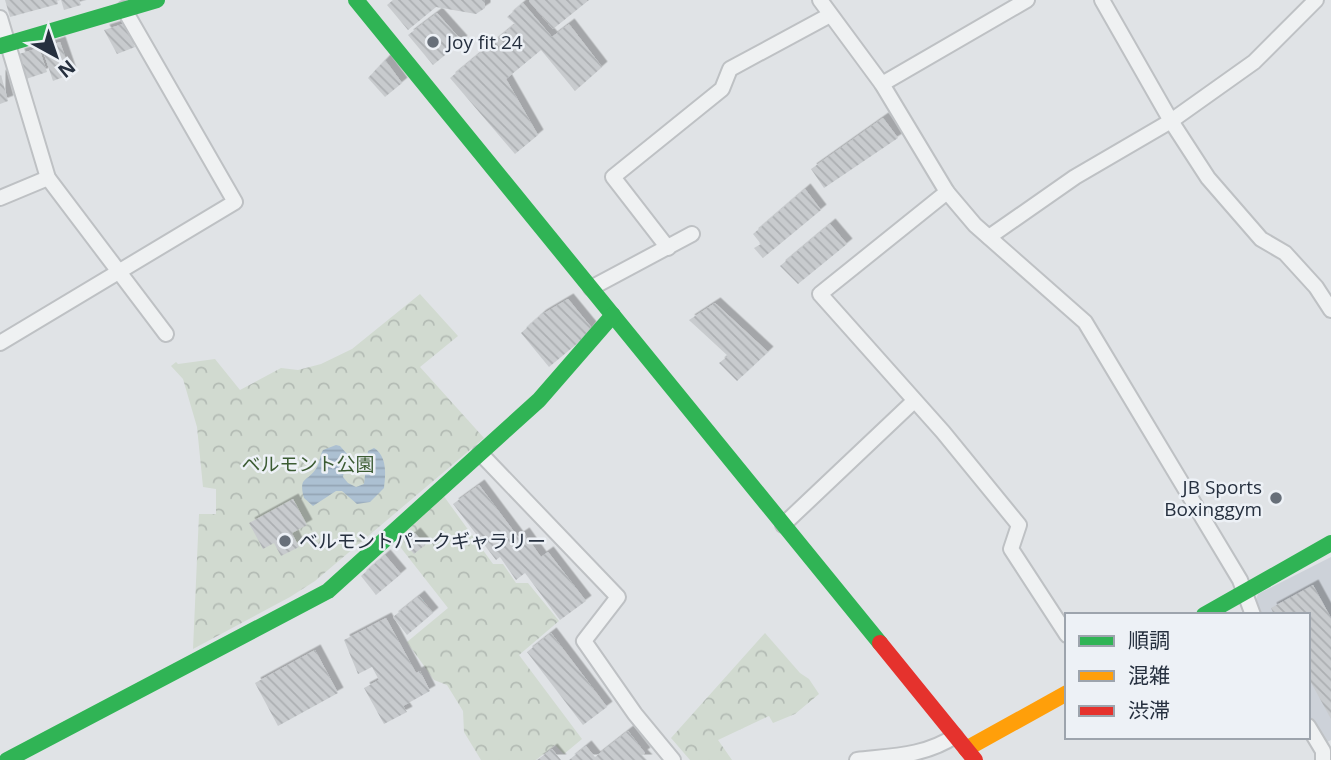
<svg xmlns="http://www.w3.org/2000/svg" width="1331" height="760" viewBox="0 0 1331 760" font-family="'Open Sans','Noto Sans JP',sans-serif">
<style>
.built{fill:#cdd2d9}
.forest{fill:url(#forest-crowns)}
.water{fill:url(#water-rules)}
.building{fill:url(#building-back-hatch);filter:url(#shadow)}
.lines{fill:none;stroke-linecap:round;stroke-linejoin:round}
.street-casing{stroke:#bec1c4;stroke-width:18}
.street{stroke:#eff1f2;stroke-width:14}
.fast{stroke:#30b455;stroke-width:16}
.slow{stroke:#ff9f0a;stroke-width:16}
.jam{stroke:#e5322d;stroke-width:16}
.poi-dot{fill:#676f79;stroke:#edf1f6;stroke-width:2.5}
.labels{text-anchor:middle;stroke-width:5;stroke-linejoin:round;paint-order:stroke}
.poi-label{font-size:19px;fill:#26303f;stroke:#edf1f6;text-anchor:start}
.park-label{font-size:19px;fill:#3c5c33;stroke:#edf1f6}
</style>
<defs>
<pattern id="forest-crowns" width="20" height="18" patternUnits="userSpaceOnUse" patternTransform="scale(1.75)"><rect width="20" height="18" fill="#d1dad0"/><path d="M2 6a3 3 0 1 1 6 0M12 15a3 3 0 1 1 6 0" fill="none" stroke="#b3bbb4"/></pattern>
<pattern id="water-rules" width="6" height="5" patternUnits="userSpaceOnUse" patternTransform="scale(1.75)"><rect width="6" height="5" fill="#acc0d2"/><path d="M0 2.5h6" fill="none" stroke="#94a5b5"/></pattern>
<pattern id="building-back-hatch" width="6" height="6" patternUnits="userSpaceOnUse" patternTransform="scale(1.75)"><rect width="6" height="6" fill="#c8cbce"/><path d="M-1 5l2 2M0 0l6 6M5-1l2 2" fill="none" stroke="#acafb2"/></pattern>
<filter id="shadow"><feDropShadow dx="5.5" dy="-5.5" stdDeviation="0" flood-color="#0004"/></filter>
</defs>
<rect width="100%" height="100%" fill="#e0e3e6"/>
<path class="built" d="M1331,557v183l-4,2 -7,-4 -12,-20v-103h-50l-4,-10 4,-11z"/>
<g class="forest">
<path d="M420,294l38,42 -38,31 64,71 -169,143 -25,16 -97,52 6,-135h17v-25l-13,-2 -6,-60 -14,-48 -12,-13 5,-4 2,2 37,-5 25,31 41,-22 17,2 23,-6 31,-15z"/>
<path d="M443,495l50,69h10l13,19h12l31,38 -40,34 63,84 -18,15 -9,-9 -19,15h-55l-17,-28 -1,-21 -16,-26 -13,-5 -27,-38 41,-34 -54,-69z"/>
<path d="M765,633l35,40 9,6 10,15 -24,20 -22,9 -4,-7 -51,24 14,20h-42l-19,-22z"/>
</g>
<path class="water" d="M336,445l4,1 7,8 -4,23 5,6 8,4 8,-3 4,-33 6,-3c13,8 12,26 10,40l-14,14 -13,2 -15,-13h-6l-23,15 -9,-8c-6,-23 4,-15 13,-31 3,-5 3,-12 6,-17z"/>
<g class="building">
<path d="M5,0h52l1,4 -48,13z"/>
<path d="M61,0h18l2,5 -17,5z"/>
<path d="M393,0h92v8l-9,6 -40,-7 -28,23 -21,-25z"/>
<path d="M530,0h59l-36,29 -24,-28z"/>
<path d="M523,3l29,34 17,-13 33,43 -27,24 -34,-41 -35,29 32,56 -23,19 -65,-76 65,-54 -8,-7z"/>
<path d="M437,13l25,28 -29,24 -25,-30z"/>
<path d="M123,24l12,23 -18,7 -13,-24z"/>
<path d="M60,42l11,32 -18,7 -11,-33z"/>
<path d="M39,48l8,24 -21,7 -7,-25z"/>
<path d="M385,60l17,23 -17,14 -17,-19z"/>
<path d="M1,75l7,26 -8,3v-28z"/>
<path d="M883,118l15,20 -74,50 -13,-19z"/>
<path d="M805,189l16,21 -58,48 -9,-10 7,-4 -8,-10z"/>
<path d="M830,224l17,20 -49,40 -18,-18z"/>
<path d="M568,299l23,28 -12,15 -30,25 -28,-34 20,-18z"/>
<path d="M715,303l53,49 -31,29 -18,-18 9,-7 -39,-36z"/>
<path d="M479,485l39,52 6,-4 17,24 7,-5 38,49 -26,19 -35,-47 -9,7 -16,-23 -4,3 -43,-56z"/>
<path d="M293,499l14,26 -15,8 7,14 -18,9 -7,-13 -11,6 -14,-26z"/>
<path d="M415,533l10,12 -11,9 -10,-12z"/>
<path d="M385,555l16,19 -25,21 -15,-19z"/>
<path d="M1313,585l18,33v101l-23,-42v-62h-34l-3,-7z"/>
<path d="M419,596l14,17 -26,22 -14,-18z"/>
<path d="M386,618l30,55 4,-2 10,20 -27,15 4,6 -23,12 -20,-36 15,-8 -7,-13 -14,7 -14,-34z"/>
<path d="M551,633l56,74 -24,18 -56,-73z"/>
<path d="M315,650l23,43 -60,33 -23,-43z"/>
<path d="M628,731l17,22 -3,2 5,5h-78l17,-14 9,11z"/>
<path d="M552,749l9,11h-24z"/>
</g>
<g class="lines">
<g class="street-casing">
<g id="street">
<path d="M820,0l62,84 65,108 28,33 110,97 155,258 13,35"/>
<path d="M1102,0l69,121 37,57 53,61 24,14 31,34 15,23"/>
<path d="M0,18l48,160 118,156"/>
<path d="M882,84l145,-84"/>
<path d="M947,192l-127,102 123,138 76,93 -8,24 56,86"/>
<path d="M0,198l48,-20"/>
<path d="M989,237l86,-60 96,-56 83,-59 62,-62"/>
<path d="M668,248l-55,-71 109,-88 8,-20 100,-54"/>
<path d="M591,288l101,-54"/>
<path d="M0,343l235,-141 -111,-193"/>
<path d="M480,453l138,144 -34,44 51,73 38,46"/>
<path d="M783,525l131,-124"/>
<path d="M1308,726l15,25v9"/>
<path d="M857,760c35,-4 68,-4 98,-24"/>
</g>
</g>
<use href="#street" class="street"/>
<g class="fast">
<path d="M356,0l524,643"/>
<path d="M0,46l157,-46"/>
<path d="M1204,615l127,-72"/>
<path d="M7,760l321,-169 211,-191 74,-85"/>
</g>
<path class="slow" d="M966,749l101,-56"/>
<path class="jam" d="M880,643l95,117"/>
</g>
<g class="poi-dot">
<circle cx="433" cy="42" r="7"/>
<circle cx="1276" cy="498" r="7"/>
<circle cx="285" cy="541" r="7"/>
</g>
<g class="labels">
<g class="poi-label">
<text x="447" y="49">Joy fit 24</text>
<text x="1262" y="494" text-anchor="end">JB Sports<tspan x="1262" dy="22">Boxinggym</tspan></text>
<text x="299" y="548">ベルモントパークギャラリー</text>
</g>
<g class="park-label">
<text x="308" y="471">ベルモント公園</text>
</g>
</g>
<rect x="1065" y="613" width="245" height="126" fill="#edf1f6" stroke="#9da4ad" stroke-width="2"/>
<rect x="1079" y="636" width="35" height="10" fill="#30b455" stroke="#9da4ad" stroke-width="2"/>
<text x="1128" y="648" font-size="21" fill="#26303f">順調</text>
<rect x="1079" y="671" width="35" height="10" fill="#ff9f0a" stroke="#9da4ad" stroke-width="2"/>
<text x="1128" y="683" font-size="21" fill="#26303f">混雑</text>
<rect x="1079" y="706" width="35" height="10" fill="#e5322d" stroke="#9da4ad" stroke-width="2"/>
<text x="1128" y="718" font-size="21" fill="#26303f">渋滞</text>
<g transform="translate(56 56) rotate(140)" stroke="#edf1f6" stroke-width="5" paint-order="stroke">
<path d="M0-5L12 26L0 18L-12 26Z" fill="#26303f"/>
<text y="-10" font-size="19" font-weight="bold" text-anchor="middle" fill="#26303f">N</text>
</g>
</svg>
